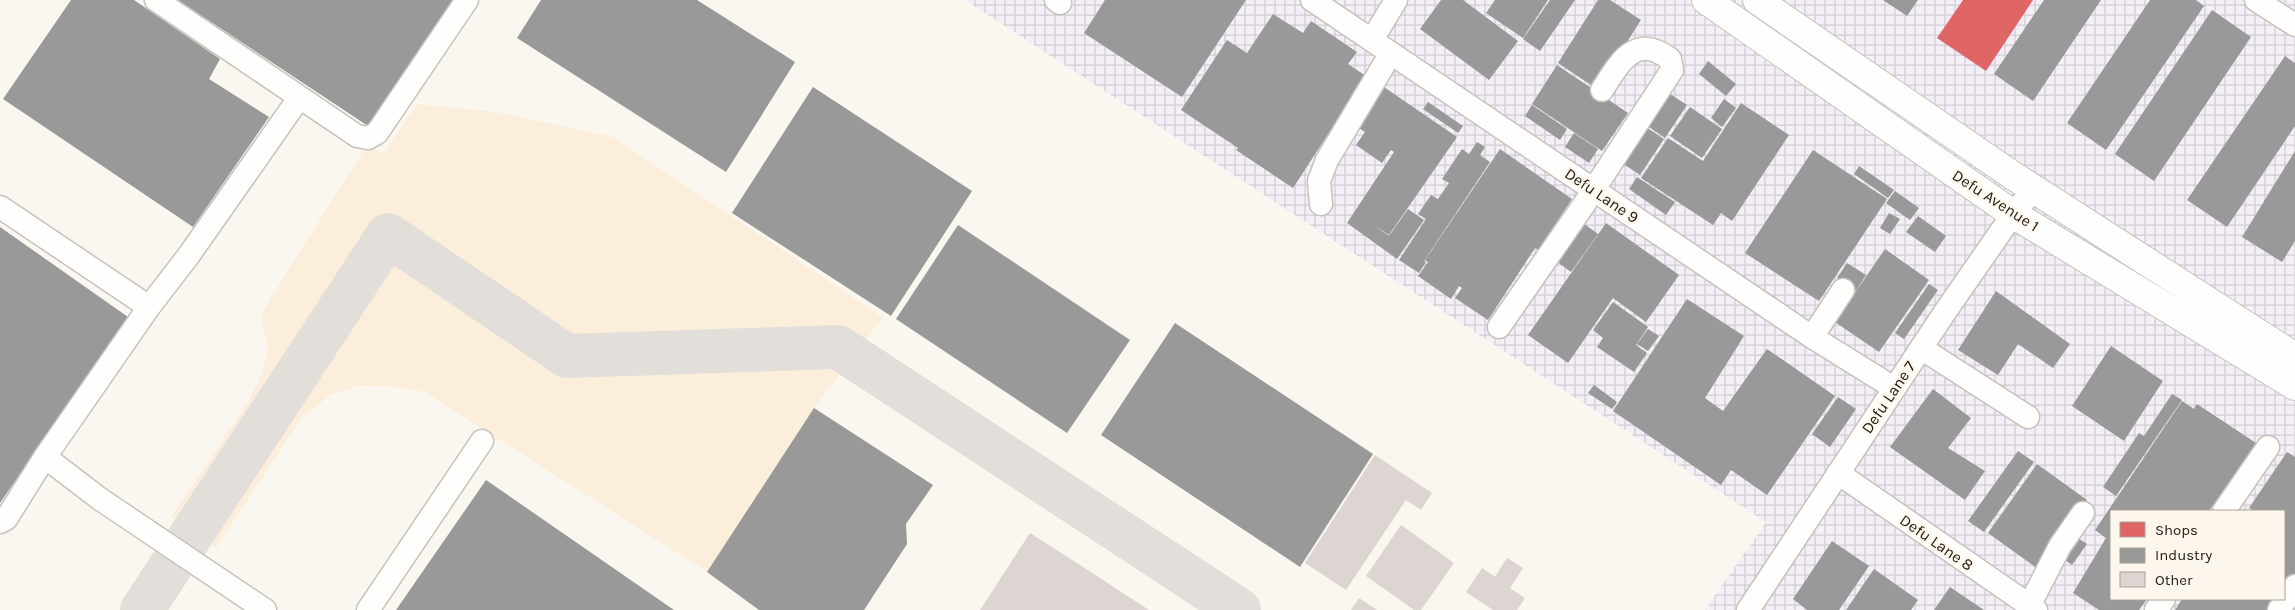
<svg xmlns="http://www.w3.org/2000/svg" width="2295" height="610" viewBox="0 0 2295 610" font-family="Karla,sans-serif">
<style>
.built{fill:#fbefdb}
.industrial{fill:url(#industrial-grid);fill-rule:evenodd}
.shops{fill:#e06666}
.industry{fill:#999}
.lines{fill:none;stroke-linecap:round;stroke-linejoin:round}
.taxiway{stroke:#e2dfdb;stroke-width:44}
.building{fill:#dcd5d1}
.minor-casing{stroke:#c7c2bc;stroke-width:25}
.major-casing{stroke:#c7c2bc;stroke-width:30}
.minor{stroke:#fefefd;stroke-width:22}
.major{stroke:#fefefd;stroke-width:28}
.labels{text-anchor:middle;stroke-width:5;stroke-linejoin:round;paint-order:stroke}
.street-label{font-size:16px;fill:#252017;stroke:#fdf7ed}
</style>
<defs>
<pattern id="industrial-grid" width="8" height="8" patternUnits="userSpaceOnUse" patternTransform="scale(1.25)"><rect width="8" height="8" fill="#f4eff7"/><path d="M0 4h8M4 0v8" fill="none" stroke="#d1cdd3"/></pattern>
</defs>
<rect width="100%" height="100%" fill="#faf6f0"/>
<path class="built" d="M417,104l79,8 117,25 270,180 -69,91 -107,164 -282,-180 -31,-5 -32,-2 -32,10 -28,23 -86,130 -45,-31 78,-116 15,-34 4,-20 -7,-30 9,-18 97,-154 16,9z"/>
<path class="industrial" d="M965,0h1330v610h-590l61,-88zM2111,511h173v88h-173z"/>
<path class="shops" d="M1963,0h70l-47,71 -49,-33z"/>
<g class="industry">
<path d="M71,0h63l86,59 -11,20 60,38 -76,110 -190,-128z"/>
<path d="M178,0h281l-85,130z"/>
<path d="M541,0h156l98,62 -69,110 -209,-134z"/>
<path d="M1105,0h141l-64,97 -98,-64z"/>
<path d="M1441,0h22l55,41 -29,39 -69,-51z"/>
<path d="M1495,0h53l-25,38 -37,-25z"/>
<path d="M1550,0h25l-35,51 -17,-12z"/>
<path d="M1598,0h12l31,20 -44,69 -39,-26z"/>
<path d="M1883,0h35l-11,16z"/>
<path d="M2044,0h57l-68,101 -39,-27z"/>
<path d="M2150,0h46l8,6 -98,144 -39,-27z"/>
<path d="M2212,10l39,27 -97,144 -39,-27z"/>
<path d="M1273,14l30,19 8,-12 46,31 -9,12 18,12 -73,112 -57,-38 2,-2 -57,-38 46,-70 20,13z"/>
<path d="M2285,56l10,7v63l-68,101 -40,-27z"/>
<path d="M1708,61l28,23 -10,12 -27,-22z"/>
<path d="M1557,65l71,48 -26,38 -70,-47z"/>
<path d="M1381,85l76,52 -68,98 -14,-9 14,10 19,-27 16,11 -27,39 -50,-36 47,-71 -3,-2 -9,13 -26,-18 9,-13 -11,-7z"/>
<path d="M813,87l159,104 -81,125 -159,-103z"/>
<path d="M1670,94l17,11 -22,33 -16,-11z"/>
<path d="M1724,99l12,9 -14,19 -11,-9z"/>
<path d="M1428,102l35,24 -5,7 -35,-24z"/>
<path d="M1741,103l48,32 -57,86 -11,-8 -8,12 -72,-47 27,-40 35,23z"/>
<path d="M1532,105l35,24 -7,11 -35,-24z"/>
<path d="M1690,107l32,22 -20,29 -32,-22z"/>
<path d="M1646,127l18,12 -24,36 -18,-12z"/>
<path d="M1574,133l24,16 -9,14 -24,-16z"/>
<path d="M1477,142l8,5 -5,8 10,7 -66,99 2,1 -7,11 -20,-13 27,-41 -8,-5 13,-19 7,4 11,-16 -7,-4 20,-30 7,5z"/>
<path d="M1500,149l72,50 -34,51 -3,-2 -47,72 -33,-22 7,-10 -3,-2 -8,13 -33,-23 10,-14 -3,-2z"/>
<path d="M1813,150l74,49 -68,102 -74,-48z"/>
<path d="M2295,151v90l-13,21 -40,-25z"/>
<path d="M1859,166l35,24 -6,8 -34,-24z"/>
<path d="M1637,177l38,25 -9,13 -37,-26z"/>
<path d="M1895,191l24,17 -9,12 -24,-17z"/>
<path d="M1889,213l11,6 -10,15 -10,-6z"/>
<path d="M1918,216l28,20 -11,16 -29,-20z"/>
<path d="M1583,223l15,11 -27,38 -15,-11z"/>
<path d="M1606,223l73,52 -33,47 -33,-24 -45,65 -40,-28z"/>
<path d="M958,225l172,115 -63,93 -171,-114z"/>
<path d="M0,227l128,90 -128,186z"/>
<path d="M1885,249l44,31 -50,72 -44,-30z"/>
<path d="M1847,263l19,12 -10,16 -19,-13z"/>
<path d="M1929,284l9,6 -34,49 -9,-6z"/>
<path d="M1996,291l74,53 -17,24 -35,-24 -20,31 -40,-25z"/>
<path d="M1687,299l57,37 -39,62 18,13 44,-62 68,47 -68,99 -36,-25 -10,15 -108,-74z"/>
<path d="M1613,302l35,25 -12,18 11,8 -13,19 -37,-25 6,-9 -10,-8z"/>
<path d="M1175,323l198,131 -73,113 -199,-132z"/>
<path d="M1648,329l11,7 -11,15 -11,-7z"/>
<path d="M2111,346l52,35 -39,60 -52,-35z"/>
<path d="M1594,385l23,17 -5,7 -24,-16z"/>
<path d="M1933,389l38,29 -23,30 37,23 -20,29 -75,-53z"/>
<path d="M2172,394l10,6 -66,96 -13,-9 36,-54 5,3z"/>
<path d="M1838,397l18,12 -26,38 -18,-13z"/>
<path d="M2182,401l12,8 3,-5 59,39 -47,68h-98v88h36l-8,11h-40l-26,-17 33,-55 -11,-8z"/>
<path d="M814,408l119,77 -27,39 1,20 -43,66h-105l-52,-38z"/>
<path d="M2018,451l16,11 -50,70 -16,-11z"/>
<path d="M2287,452l8,5v118l-11,17v-81h-30l-5,-3z"/>
<path d="M2037,464l50,36 -49,69 -50,-36z"/>
<path d="M486,480l188,130h-278z"/>
<path d="M2072,534l15,10 -15,21 -14,-10z"/>
<path d="M1832,541l37,25 -30,44h-32l-14,-11z"/>
<path d="M1874,569l44,31 -7,10h-65z"/>
<path d="M1950,587l34,23h-50z"/>
<path d="M2182,599h97l-8,11h-96z"/>
</g>
<g class="lines">
<path class="taxiway" d="M142,610l246,-375 179,121 271,-9 401,263"/>
</g>
<g class="building">
<path d="M1375,455l57,38 -11,17 -15,-10 -60,90 -41,-27z"/>
<path d="M1401,525l53,38 -33,47h-7l-48,-34z"/>
<path d="M1030,533l50,32 69,45h-169z"/>
<path d="M1507,558l16,10 -13,20 15,10 -8,12h-24l-27,-18 16,-24 13,9z"/>
<path d="M1359,598l18,12h-26z"/>
</g>
<g class="lines">
<g class="minor-casing">
<g id="minor">
<path d="M156,0l201,136 11,2 9,-5 90,-133"/>
<path d="M1056,0l4,3"/>
<path d="M1312,0l500,337 82,51"/>
<path d="M2256,0l39,25"/>
<path d="M1372,40l24,-40"/>
<path d="M1321,204l-2,-23 8,-21 64,-107"/>
<path d="M0,207l149,100 -104,150 -39,62 -6,3"/>
<path d="M149,307l40,-52 110,-157"/>
<path d="M1499,327l84,-121 89,-136 -2,-11c-35,-26 -50,3 -68,31"/>
<path d="M1812,337l31,-47"/>
<path d="M1921,348l107,69"/>
<path d="M45,457l55,42 165,111"/>
<path d="M1838,473l198,137"/>
<path d="M2224,511l44,-64"/>
<path d="M368,610l114,-169"/>
<path d="M1748,610l197,-298 68,-98 21,-25"/>
<path d="M2027,610l33,-64 23,-33"/>
<path d="M2156,610l8,-11"/>
<path d="M2279,610l16,-24"/>
</g>
</g>
<g class="major-casing">
<g id="major">
<path d="M1706,0l307,214 282,172"/>
<path d="M1757,0l255,175 283,182"/>
</g>
</g>
<use href="#minor" class="minor"/>
<use href="#major" class="major"/>
</g>
<g class="labels">
<g class="street-label">
<text transform="translate(1602 195) rotate(34)" y="6">Defu Lane 9</text>
<text transform="translate(1996 200) rotate(33)" y="6">Defu Avenue 1</text>
<text transform="translate(1888 397) rotate(-56)" y="6">Defu Lane 7</text>
<text transform="translate(1937 542) rotate(35)" y="6">Defu Lane 8</text>
</g>
</g>
<rect x="2110" y="510" width="175" height="90" fill="#fdf7ed" stroke="#a7a197"/>
<rect x="2120" y="522" width="25" height="15" fill="#e06666" stroke="#a7a197"/>
<text x="2155" y="535" font-size="15" fill="#252017">Shops</text>
<rect x="2120" y="548" width="25" height="15" fill="#999999" stroke="#a7a197"/>
<text x="2155" y="560" font-size="15" fill="#252017">Industry</text>
<rect x="2120" y="572" width="25" height="15" fill="#dcd5d1" stroke="#a7a197"/>
<text x="2155" y="585" font-size="15" fill="#252017">Other</text>
</svg>
